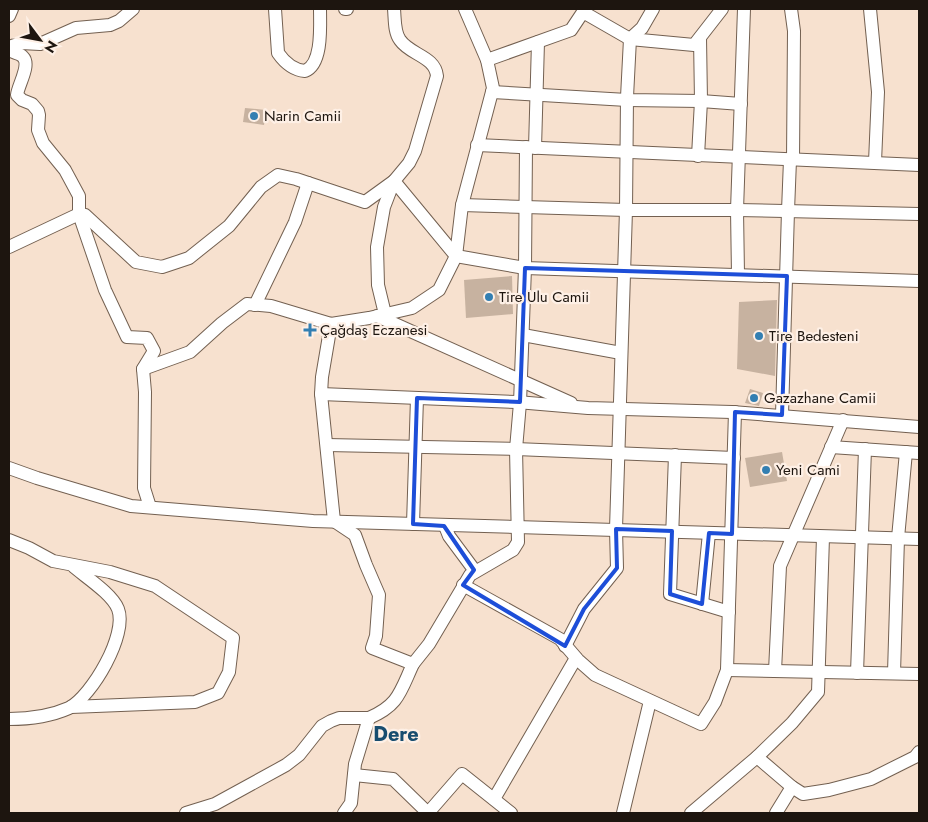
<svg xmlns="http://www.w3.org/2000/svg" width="928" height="822" viewBox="0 0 928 822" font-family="Jost,sans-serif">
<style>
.building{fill:#c7b2a0}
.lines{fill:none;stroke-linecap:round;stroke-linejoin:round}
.minor-casing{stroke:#736051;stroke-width:14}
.minor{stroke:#fff;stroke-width:12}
.marked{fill:none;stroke:#1d4ed8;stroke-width:4;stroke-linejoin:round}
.poi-dot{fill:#337fb2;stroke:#fef0e6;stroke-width:2}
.labels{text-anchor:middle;stroke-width:4.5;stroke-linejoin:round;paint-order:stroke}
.poi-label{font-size:15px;fill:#1d150f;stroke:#fef0e6;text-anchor:start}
.district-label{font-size:20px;font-weight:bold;fill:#184d6f;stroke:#fef0e6}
</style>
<rect width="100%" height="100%" fill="#f7e1cf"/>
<g class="building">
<path d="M245,108l21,2 -2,15 -21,-3z"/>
<path d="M512,276l1,38 -47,4 -2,-38z"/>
<path d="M777,300l-2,76 -38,-7 2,-67z"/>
<path d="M750,389l13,4 -4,13 -14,-3z"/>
<path d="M782,452l5,29 -37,6 -5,-29z"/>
</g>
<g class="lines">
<g class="minor-casing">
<g id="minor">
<path d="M275,9l3,44c7,10 15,17 27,18 18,-7 15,-46 15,-62"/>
<path d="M345,9h2"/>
<path d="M791,9l3,22 -1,129"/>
<path d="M870,9l8,83 -3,70"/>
<path d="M9,16l3,-7"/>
<path d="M9,47l12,-4 19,1 36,-16 34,-3 9,-4 14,-12"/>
<path d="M9,50c4,3 11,3 14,7 8,8 -5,28 -6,38l5,5 10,4 6,7 1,4 -1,15 5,13 22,27 14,26v18l26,76 22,47 20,1 7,13 -11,18 2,23 -1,96 6,19"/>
<path d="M487,60l84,-30 12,-18 47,27 64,6 28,-36"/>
<path d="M492,92l135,8 74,1 40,3"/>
<path d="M477,145l442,20"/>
<path d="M535,148l3,-106"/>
<path d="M698,156l3,-55 -1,-63"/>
<path d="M462,205l164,5h111l182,4"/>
<path d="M9,247l70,-33 6,1 51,47 26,5 27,-9 40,-32 32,-39 17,-12 18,4 69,23 29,-21 62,75 69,12 394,13"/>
<path d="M738,274l-1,-64 7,-201"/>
<path d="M255,305l40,-83 13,-39"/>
<path d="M385,314l-7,-29 -1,-38 7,-40 10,-26 15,-18 6,-12 22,-75c-2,-20 -27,-21 -37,-36 -6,-8 -5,-21 -6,-31"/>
<path d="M377,316l194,87"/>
<path d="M331,324l-9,53 -1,17 13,127 21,14 11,30 13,30 -3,41 -4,12 41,16c-13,28 -14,41 -44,54l-14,46 -4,39 -7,10"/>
<path d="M523,335l98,18"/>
<path d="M143,369l47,-17 32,-29 25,-19 24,2 60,18 38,-6 43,-10 27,-18 17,-34 6,-51 31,-117 -6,-28 -22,-51"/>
<path d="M321,394l196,8 71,6 144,4 187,15"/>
<path d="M782,415l6,-204 2,-51"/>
<path d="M327,445l189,4 218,9"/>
<path d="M831,447l88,6"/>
<path d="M675,455l-5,139 59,18"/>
<path d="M9,468l28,10 94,28 182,15 606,18"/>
<path d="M413,524l4,-126"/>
<path d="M445,526l4,10 26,35"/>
<path d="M9,540l20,8 24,13 57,11 45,14 78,52 -4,34 -11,21 -23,9 -124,5"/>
<path d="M463,585l97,54 18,21 17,15 106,49 14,-22 12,-32 8,-258"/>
<path d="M702,604l7,-71"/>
<path d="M565,646l19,-37 33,-41 -1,-39 10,-319 1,-113 3,-58 12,-11 11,-19"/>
<path d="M413,664l16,-20 41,-69 43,-25 5,-8 -2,-93 4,-46 5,-135 1,-121"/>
<path d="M727,670l192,4"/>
<path d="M775,671l5,-105 63,-146"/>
<path d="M857,673l8,-224"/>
<path d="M894,673l4,-135 8,-86"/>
<path d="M9,719c19,0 42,-3 60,-11 23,-12 59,-74 49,-99 -6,-15 -31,-31 -44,-42"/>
<path d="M757,757l35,30 11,7 26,-4 42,-11 44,-22 4,-5"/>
<path d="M354,775l39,4 35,34"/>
<path d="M494,799l82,-141"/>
<path d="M186,813l29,-9 71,-39 13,-10 23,-29 9,-5 8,-3h30"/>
<path d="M428,813l34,-39 49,39"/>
<path d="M623,813l27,-112"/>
<path d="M691,813l66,-56 35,-34 26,-31 5,-155"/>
<path d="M776,813l16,-26"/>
</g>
</g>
<use href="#minor" class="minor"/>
</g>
<path class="marked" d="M525,268l262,8 -5,139 -47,-3 -3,122 -23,-1 -7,71 -32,-10 2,-63 -56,-2 1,39 -33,41 -19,37 -102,-61 11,-15 -30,-44 -31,-2 4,-126 103,4z"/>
<g class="poi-dot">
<circle cx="254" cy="116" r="5"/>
<circle cx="489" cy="297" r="5"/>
<path d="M307.5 322.5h5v5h5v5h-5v5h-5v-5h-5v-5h5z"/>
<circle cx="759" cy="336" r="5"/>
<circle cx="754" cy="398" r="5"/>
<circle cx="766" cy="470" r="5"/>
</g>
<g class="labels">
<g class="poi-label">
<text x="264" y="121">Narin Camii</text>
<text x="499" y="302">Tire Ulu Camii</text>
<text x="320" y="335">Çağdaş Eczanesi</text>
<text x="769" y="341">Tire Bedesteni</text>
<text x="764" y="403">Gazazhane Camii</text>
<text x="776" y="475">Yeni Cami</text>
</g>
<g class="district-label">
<text x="396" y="741">Dere</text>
</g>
</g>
<rect width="928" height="822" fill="none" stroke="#1d150f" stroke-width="20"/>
<g transform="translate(40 40) rotate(122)" stroke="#fef0e6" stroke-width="4" paint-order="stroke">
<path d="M0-4L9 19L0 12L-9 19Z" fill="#1d150f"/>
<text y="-8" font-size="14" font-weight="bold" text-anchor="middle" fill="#1d150f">N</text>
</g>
</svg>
